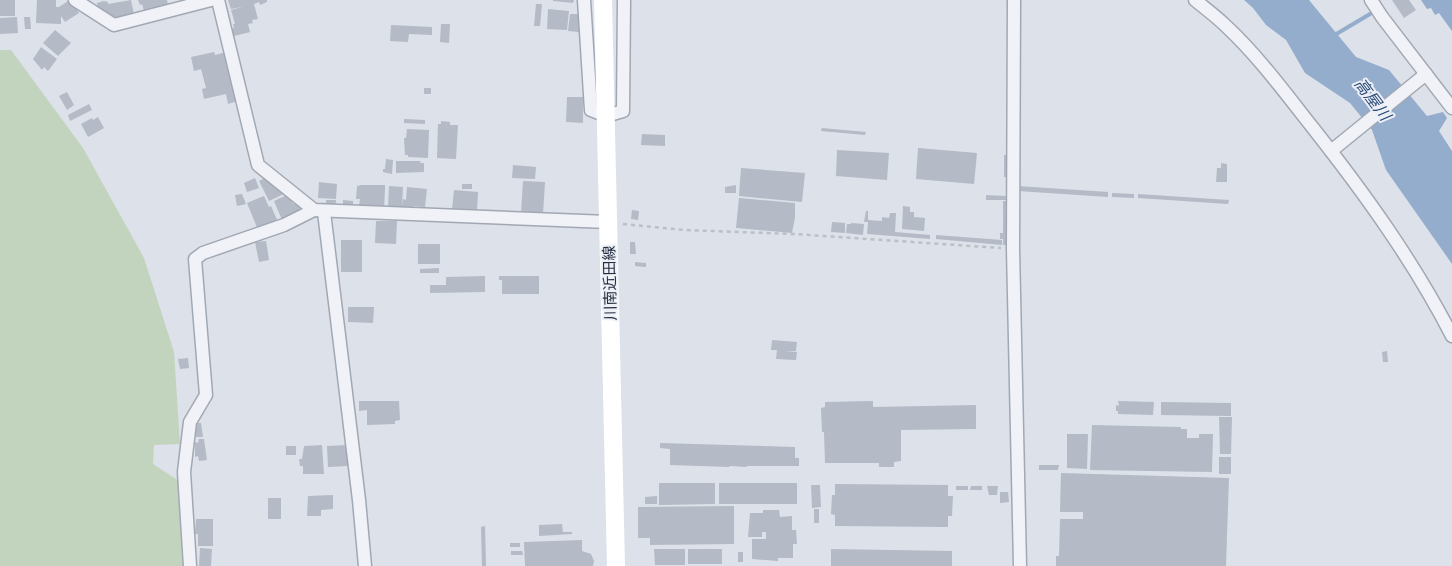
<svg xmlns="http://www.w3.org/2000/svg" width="1452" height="566" viewBox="0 0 1452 566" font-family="'Open Sans','Noto Sans JP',sans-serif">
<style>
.green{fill:#c2d4be}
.water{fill:#94adcd}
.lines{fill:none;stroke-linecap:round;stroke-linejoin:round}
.stream{stroke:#94adcd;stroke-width:4}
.building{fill:#b4bac6}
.street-casing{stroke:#a2a8b3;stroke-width:15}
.path{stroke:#bbbfc8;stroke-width:2.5;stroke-dasharray:4 4;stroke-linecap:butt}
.street{stroke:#f0f2f7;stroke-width:12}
.secondary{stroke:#fff;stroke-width:18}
.labels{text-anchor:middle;stroke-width:4;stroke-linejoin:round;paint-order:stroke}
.street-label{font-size:15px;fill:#252e41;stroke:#edf0f6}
.water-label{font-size:16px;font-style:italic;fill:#2b4b79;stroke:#edf0f6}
</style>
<rect width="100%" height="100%" fill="#dde1e9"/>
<path class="green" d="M0,50h11l72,98 61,110 30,94 6,92 -26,1 -1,19 32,21 3,81h-188z"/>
<g class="water">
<path d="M1244,0h65l47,57 33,13 38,46 16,-4 4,6 -8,13 13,20v113l-66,-94 -14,-40 -22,-27 -45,-30 -19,-33 -20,-15 -13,-17z"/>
<path d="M1421,0h31v31l-13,-18 -4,2 -4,-7 -4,1z"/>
</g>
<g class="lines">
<path class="stream" d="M1333,36l37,-22"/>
</g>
<g class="building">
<rect x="0" y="0" width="15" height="16"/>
<path d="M37,0h19v7h3l9,-6 3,4 2,-2 6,10 -14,9 -4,-6v8l-25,-1z"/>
<path d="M131,0l3,14 -21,4 -1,-3h-4l-10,-5 -1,-7 7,-2 4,1v2z"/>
<path d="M138,0h29l1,5 -24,6 -2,-7 -2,1z"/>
<path d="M228,0h39v2l-7,3 -1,-3 -5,2 4,15 -6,1 1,3 -5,1 2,8 -16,4 -3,-7 3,-1 -1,-4h2l-4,-14 11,-3 -11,2z"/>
<path d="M553,0h21l-1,3 -20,-2z"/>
<path d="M1392,0h17l7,10 -12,8z"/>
<path d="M536,4h6l-2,22h-6z"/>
<path d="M548,9l21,2 -2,19 -20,-1z"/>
<path d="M570,14h10l-1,18 -11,-1z"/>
<path d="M17,17l1,16 -18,1v-16z"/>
<path d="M24,17h6l1,12h-6z"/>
<path d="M441,24h9l-1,19 -9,-1z"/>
<path d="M391,25l41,2v8l-23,-1 -1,8 -18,-1z"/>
<path d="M55,30l16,13 -13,13 -15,-13z"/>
<path d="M41,47l16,12 -9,12 -4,-4 -2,3 -9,-11z"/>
<path d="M214,52l1,3 11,-3 12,49 -10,3 -2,-10 -22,5 -2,-10 4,-1 -5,-19 -7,2 -3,-14z"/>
<rect x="424" y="88" width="7" height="6"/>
<path d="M67,92l7,13 -7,5 -8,-14z"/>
<path d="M567,97h16v26l-17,-1z"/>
<path d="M89,104l3,6 -22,11 -2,-6z"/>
<path d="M98,117l6,11 -16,9 -7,-13 11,-6 1,2z"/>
<path d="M404,119l21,1v4l-21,-1z"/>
<path d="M441,121l9,1v3h8l-2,34 -19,-1 1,-34h3z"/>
<path d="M822,128l44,4 -1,3 -44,-4z"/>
<path d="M407,129l22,1 -1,28 -20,-1v-2h-3l-1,-17h2z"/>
<path d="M642,134l23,1v11l-24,-1z"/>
<path d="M918,148l59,5 -3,31 -58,-5z"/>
<path d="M837,150l52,3 -2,27 -51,-4z"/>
<rect x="1004" y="155" width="3" height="22"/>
<path d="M386,159l7,1 -1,14 -9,-2v-3h2z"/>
<path d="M396,161h25l-1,2h4v9l-28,1z"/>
<path d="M1221,163l6,1v18h-11l1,-14h4z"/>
<path d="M513,165l23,2 -1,12 -23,-1z"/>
<path d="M741,168l64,5 -3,29 -63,-6z"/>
<path d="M266,177l20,16 -17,8 -10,-20z"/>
<path d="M255,178l4,10 -12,4 -3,-9z"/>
<path d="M523,181l22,1 -2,32 -22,-1z"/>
<path d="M319,182l18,2 -1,15 -18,-1z"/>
<rect x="462" y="184" width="10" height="5"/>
<path d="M362,185h23v4h-5h5l-1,21 -25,-4 1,-7h-4l1,-13z"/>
<path d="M736,185v8h-11v-6z"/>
<path d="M389,186l14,1 -1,20 1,-8 3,1 1,-13 20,2 -2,18 -12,-1v5l-25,-3z"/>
<path d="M1018,186l90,6v5l-90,-6z"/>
<path d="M454,190l24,2 -1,20 -25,-2z"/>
<path d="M1112,193l22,1v4l-22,-1z"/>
<path d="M242,194l4,10 -9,2 -2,-11z"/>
<path d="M289,194l4,10 4,-1 4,8 -19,9 -8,-19z"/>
<path d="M1138,194l91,6 -1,4 -90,-6z"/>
<path d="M986,195l20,1v4h-20z"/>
<path d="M264,196l5,11 2,-1 7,16 -20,8 -11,-27z"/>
<path d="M739,198l56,5v14l-3,16 -56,-5z"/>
<path d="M326,200h10l-1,10 -9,-1z"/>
<path d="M343,200l10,1v9l-10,-1z"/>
<path d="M1003,201h3v44h-3v-6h-3v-6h3z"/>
<path d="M903,206l7,1v5h4v5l11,1 -1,13 -22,-2z"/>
<path d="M632,210l7,1 -1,9 -7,-1z"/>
<path d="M866,211h2v9l14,1v-4l7,1 1,-5h6l-1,19 35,3v4l-63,-5 1,-12h-4z"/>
<path d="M376,221h21l-1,23 -21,-1z"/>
<path d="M832,222l13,1v10l-14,-1z"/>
<path d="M851,223l13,1 -1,11 -17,-2 1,-9h4z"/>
<path d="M936,235l66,5v5l-66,-6z"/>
<rect x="341" y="240" width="21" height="32"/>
<path d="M266,241l3,19 -10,2 -4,-20z"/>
<path d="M630,242h5l1,12h-6z"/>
<rect x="418" y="244" width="22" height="20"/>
<path d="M635,262l11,1v4l-11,-1z"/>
<path d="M439,268v5h-19v-4z"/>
<path d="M485,276v16l-55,1v-8h16v-8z"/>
<path d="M499,276h40v18h-37v-14h-3z"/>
<path d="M348,307h26l-1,16 -25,-1z"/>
<path d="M772,340l25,2 -1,9h-11l12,1 -1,8 -20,-1 1,-9h-6z"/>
<path d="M1387,351l1,11h-5l-1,-10z"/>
<path d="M188,358l1,10 -9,1 -2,-10z"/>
<path d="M359,401h40l1,19 -5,1v3l-28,1v-15l-8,1z"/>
<path d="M873,401v6l103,-2v24l-75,1v31l-7,1v5h-15v-4h-54l-1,-31h-2l-1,-24 4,-1v-5z"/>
<path d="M1118,401l36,1 -1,13 -35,-1v-3h-2v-6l3,1z"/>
<path d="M1161,402l70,1v13l-70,-1z"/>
<path d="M1219,417h13l-1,37h-11z"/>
<path d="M194,423h7l2,14h-7z"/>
<path d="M1092,425l89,2v2h6v9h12v-4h14l-1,38 -122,-2z"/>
<path d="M1067,434h21l-1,35 -20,-1z"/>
<path d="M199,439h5l3,21 -8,1 -1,-5 -3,1v-15l3,1z"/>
<path d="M660,443l135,4v11h4v8h-52v1l-17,-1 -1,1 -59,-2v-16l-10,-1z"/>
<path d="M322,445l2,29h-21v-8h-3l-1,-7h3l2,-13z"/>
<path d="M347,445l1,21 -20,1 -1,-21z"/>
<rect x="286" y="446" width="10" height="9"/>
<rect x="1219" y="457" width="12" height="17"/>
<path d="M1039,465h20l-1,5h-19z"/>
<path d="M1061,473l168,5 -3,88h-170v-10h3l1,-37h23v-7h-23z"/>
<path d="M659,483h56v21l-56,1z"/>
<rect x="719" y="483" width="78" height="21"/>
<path d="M835,484l113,1v11h5l-1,20h-4v11l-113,-1v-11l-4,-1 1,-19h3z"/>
<path d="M811,485h9l1,22 -9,1z"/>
<rect x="956" y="486" width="12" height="4"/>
<path d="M971,486h11v4h-12z"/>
<path d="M987,486h11l-1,9h-8z"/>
<path d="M1000,492h8l1,10 -9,1z"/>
<path d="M333,495v14l-12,1v6h-14l1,-20z"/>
<path d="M657,496v8h-12v-7z"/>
<rect x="268" y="498" width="13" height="21"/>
<path d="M734,506v38l-84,1v-7h-12v-31z"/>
<rect x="814" y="509" width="5" height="14"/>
<path d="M763,510h16l1,7 12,-1v14h4l1,14h-4v14h-15v3l-26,-2v-20h14v-7h-4v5h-14l2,-24h13z"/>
<path d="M196,519h17v27h-15v-12h-3z"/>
<path d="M562,524l1,8h9v2l-33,2v-11z"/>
<path d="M485,526l1,40h-4l-1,-39z"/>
<path d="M582,540v11l9,3 3,7 -1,5h-68l-1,-24z"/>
<rect x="510" y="543" width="10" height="4"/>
<path d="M200,548l12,1 -1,17h-12z"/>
<path d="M654,549h31v16h-30z"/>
<rect x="688" y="549" width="34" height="15"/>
<path d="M831,549l121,2v15h-121z"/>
<path d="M511,551h11l1,4h-12z"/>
<rect x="738" y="552" width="5" height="10"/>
</g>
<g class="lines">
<g class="street-casing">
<g id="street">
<path d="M75,0l39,25 97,-25"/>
<path d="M218,0l40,165 56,45 294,12"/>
<path d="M584,0l7,110 15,6 17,-5 1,-111"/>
<path d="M1014,0l-1,249 7,317"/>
<path d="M1195,0c11,9 22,17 32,27 32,30 59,67 86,101 52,66 101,134 139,208"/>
<path d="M1371,0l11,17 70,91"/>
<path d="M1331,151l95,-77"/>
<path d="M324,212l35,288 6,66"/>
<path d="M190,566l-6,-94 6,-50 16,-27 -11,-136 8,-6 81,-28 30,-15"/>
</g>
</g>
<path class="path" d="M623,224l61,6 110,4 207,14"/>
<use href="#street" class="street"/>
<path class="secondary" d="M603,0l13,566"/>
</g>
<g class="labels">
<g class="street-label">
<text transform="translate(610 283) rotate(-91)" y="5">川南近田線</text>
</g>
<g class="water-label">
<text transform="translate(1373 99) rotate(53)" y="6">高屋川</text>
</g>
</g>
</svg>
